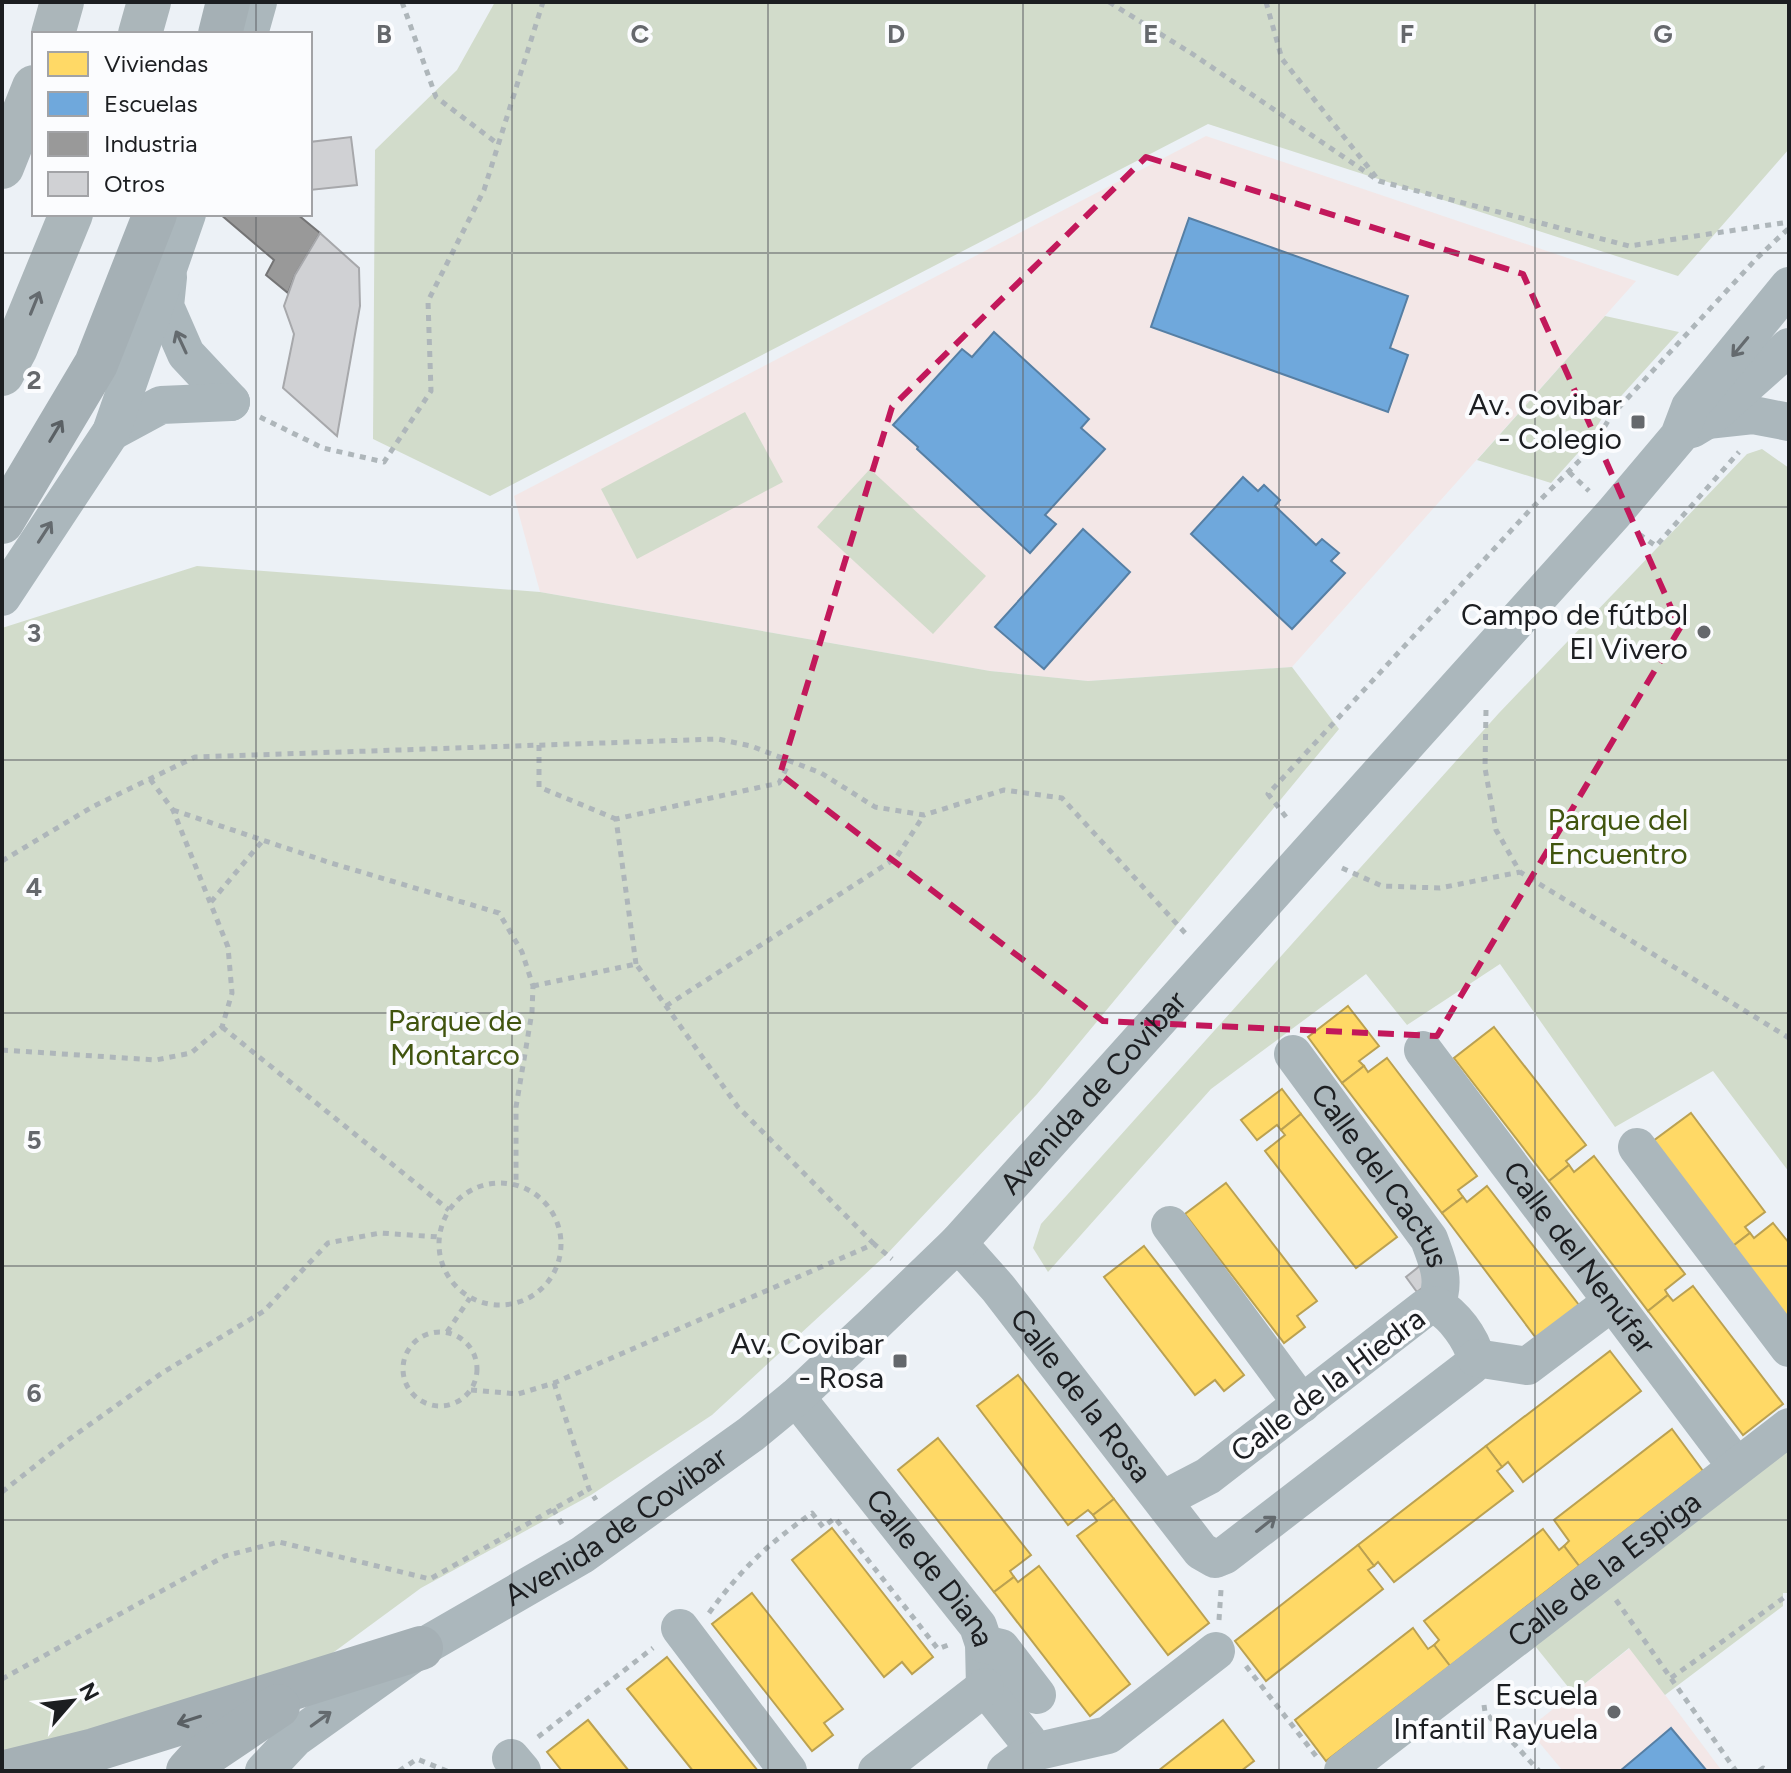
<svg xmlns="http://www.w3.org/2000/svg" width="1791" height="1773" viewBox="0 0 1791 1773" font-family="Figtree,sans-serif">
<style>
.education{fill:#f3e7e7}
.green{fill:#d2dccb}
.homes{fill:#ffd966;stroke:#bba151;stroke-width:2}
.schools{fill:#6fa8dc;stroke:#567fa4;stroke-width:2}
.industry{fill:#999;stroke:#747475;stroke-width:2}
.building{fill:#d0d1d4;stroke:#a7a8ab;stroke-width:2}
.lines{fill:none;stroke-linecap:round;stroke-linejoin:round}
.path{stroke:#aeb6ba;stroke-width:5;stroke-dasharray:6 6;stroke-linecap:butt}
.minor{stroke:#abb7bc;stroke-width:38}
.major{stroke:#a5b0b5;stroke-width:44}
.highway{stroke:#abb6ba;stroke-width:44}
.oneway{stroke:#646a6e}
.oneway2{stroke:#5a6064}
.marked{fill:none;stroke:#c2185b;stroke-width:6;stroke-dasharray:16 10;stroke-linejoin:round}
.grid{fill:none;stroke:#65686c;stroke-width:2;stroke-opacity:0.55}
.poi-dot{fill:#65686c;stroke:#fbfcfe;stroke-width:3}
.labels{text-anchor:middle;stroke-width:8;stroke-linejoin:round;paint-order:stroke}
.poi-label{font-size:30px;fill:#1c1e21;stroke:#fbfcfe;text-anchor:end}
.park-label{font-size:30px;fill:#40540e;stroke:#fbfcfe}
.street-label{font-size:30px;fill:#1c1e21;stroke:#fbfcfe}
.grid-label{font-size:26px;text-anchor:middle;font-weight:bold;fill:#65686c;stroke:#fbfcfe;stroke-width:8;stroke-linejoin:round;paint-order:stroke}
</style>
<rect width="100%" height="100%" fill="#ecf1f6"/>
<g class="education">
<path d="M1206,136l430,145 -344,386 -204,14 -98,-10 -450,-79 -26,-96z"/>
<path d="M1630,1648l92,123h-159l-35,-42z"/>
</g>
<g class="green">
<path d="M495,2h1294v147l-111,127 -470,-152 -718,372 -117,-57 2,-289 82,-80z"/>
<path d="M1605,316l74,16 -75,83 -18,29 -35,39 -74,-23z"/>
<path d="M745,412l38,70 -146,77 -36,-70z"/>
<path d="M1762,449l27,19v704l-76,-101 -98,56 -115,-163 -93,61 -41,-51 -155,115 -163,183 -15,-24 8,-24 458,-511 248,-259z"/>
<path d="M870,469l116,107 -53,58 -116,-107z"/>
<path d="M197,566l343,26 450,79 98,10 204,-14 47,62 -302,365 -150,160 -175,161 -121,80 -170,93 -102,75 -231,70 -86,20v-1125z"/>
<path d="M1789,1438v155h-6v13l-118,89 -36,-47 -56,45 -42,-52z"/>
</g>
<g class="homes">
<path d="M1348,1006l31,40 -20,15 5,5 -22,17 -34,-46z"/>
<path d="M1494,1027l92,118 -20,16 3,4 -20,16 -95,-123z"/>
<path d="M1387,1058l90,118 -19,14 5,7 -21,16 -100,-130 22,-17 4,6z"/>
<path d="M1282,1089l19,25 -20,16 -4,-5 -20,15 -16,-20z"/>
<path d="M1691,1113l74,99 -20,15 5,6 -21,16 -80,-105z"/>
<path d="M1301,1114l96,123 -41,31 -91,-117 20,-16 -4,-5z"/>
<path d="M1594,1156l91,118 -20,16 3,5 -20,16 -99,-130 20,-16 5,7z"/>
<path d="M1226,1183l91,118 -20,15 8,11 -21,16 -99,-129z"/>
<path d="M1487,1186l92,119 -43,33 -94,-125 21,-16 4,5z"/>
<path d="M1773,1223l16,20v84l-60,-78 21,-16 4,5z"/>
<path d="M1144,1246l100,129 -20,16 -9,-11 -20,15 -91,-118z"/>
<path d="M1693,1286l90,118 -40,31 -95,-124 20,-16 5,6z"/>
<path d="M1610,1351l31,40 -118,91 -15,-20 -6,5 -16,-21z"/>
<path d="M1018,1375l96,124 -21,16 -5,-5 -20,15 -91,-119z"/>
<path d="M1672,1429l31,42 -124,95 -15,-20 5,-5 -15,-21z"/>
<path d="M938,1438l93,117 -21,16 4,6 -20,15 -96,-122z"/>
<path d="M1486,1446l16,21 -5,4 16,20 -119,91 -16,-20 -4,4 -16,-21z"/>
<path d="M1114,1499l95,124 -41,32 -91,-119 20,-15 -4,-6z"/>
<path d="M832,1528l101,129 -21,17 -10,-12 -18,15 -92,-117z"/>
<path d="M1543,1529l16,21 5,-4 15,20 -129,100 -16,-21 5,-5 -15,-19z"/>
<path d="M1358,1545l16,21 -6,4 15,19 -117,92 -31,-40z"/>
<path d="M1039,1566l91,118 -40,32 -96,-124 20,-15 4,5z"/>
<path d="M752,1593l91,116 -19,14 9,12 -21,16 -100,-127z"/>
<path d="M1413,1628l15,21 6,-4 16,21 -124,95 -31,-41z"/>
<path d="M667,1657l91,114h-65l-66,-82z"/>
<path d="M588,1720l41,51h-67l-15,-19z"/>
<path d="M1223,1720l31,41 -13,10h-83z"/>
</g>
<g class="schools">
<path d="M1189,218l219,78 -18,52 18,7 -20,57 -237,-85z"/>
<path d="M994,332l95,87 -8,9 24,21 -60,66 11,9 -26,29 -113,-104 1,-2 -25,-22 69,-76 10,8z"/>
<path d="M1243,477l15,14 6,-6 16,15 -5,6 41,39 6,-6 17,14 -8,8 14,12 -53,56 -101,-95z"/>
<path d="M1083,529l47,43 -86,97 -49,-42z"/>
<path d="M1671,1728l36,43h-87l38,-32z"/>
</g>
<path class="industry" d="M220,214h77l23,19 -25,42 -7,18 -22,-18 8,-15z"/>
<g class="building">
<path d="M351,137l6,48 -47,5v-48z"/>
<path d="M320,233l39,35 1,38 -23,130 -54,-48 11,-54 -10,-28 11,-31z"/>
<path d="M1421,1265l11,15 -15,12 -11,-15z"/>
</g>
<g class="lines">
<g class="path">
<path d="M402,2l34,95 62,47"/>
<path d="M1109,2l82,51 188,128 250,65 160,-24"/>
<path d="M1266,2l16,57 94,118"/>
<path d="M260,417l63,31 61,14 47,-71 -3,-90 56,-111 59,-188"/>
<path d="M1569,472l20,19"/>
<path d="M1639,534l17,12 83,-94"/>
<path d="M1486,710l-1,58 11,62 24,42 269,166"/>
<path d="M539,745v42l77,32"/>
<path d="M173,810l158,53 168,50 23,39 11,34 -1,26 -16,95v78"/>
<path d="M1286,817l-18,-23 262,-284 61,-61 20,-33 146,-158 32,-30"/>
<path d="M2,861l90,-54 103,-50 523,-18 33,7 70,27 54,34 49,8 80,-25 58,8 124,136"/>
<path d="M1342,868l40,18 58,2 80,-16"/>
<path d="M211,902l53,-63"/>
<path d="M636,964l-20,-145 163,-36 11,-22"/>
<path d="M533,986l103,-22 102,143 136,137"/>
<path d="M666,1006l230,-148 28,-43"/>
<path d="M222,1027l227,183"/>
<path d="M2,1050l154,10 35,-7 31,-26 10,-34 -4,-46 -55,-137 -23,-31"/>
<circle cx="500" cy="1244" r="61"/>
<path d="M447,1332l23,-34"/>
<circle cx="440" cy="1369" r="37"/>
<path d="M554,1383l35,106 7,11"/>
<path d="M471,1390l47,4 36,-11 320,-139 18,15"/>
<path d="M2,1492l66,-52 94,-67 102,-62 64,-68 52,-10 59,4"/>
<path d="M553,1509l9,15"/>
<path d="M1616,1600l120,171"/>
<path d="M709,1613c33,-45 58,-68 103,-100l11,14 12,-9 103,131 10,-4"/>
<path d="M1219,1620l2,-30"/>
<path d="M1246,1666l70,90"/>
<path d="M1671,1678l114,-81h4"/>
<path d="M2,1679l223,-123 54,-14 151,37 159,-90"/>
<path d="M1484,1705l1,7 54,59"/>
<path d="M538,1737l115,-89"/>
<path d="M399,1771l18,-12 30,12"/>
<path d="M1759,1771l4,-3 5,3"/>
</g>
<g class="minor">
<path d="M249,34l9,-32"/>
<path d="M168,277l-3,29 21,48 45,48"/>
<path d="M1707,420l46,-5 36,7"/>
<path d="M1692,429l15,-9 82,-73"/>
<path d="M111,432l50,-27 70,-3"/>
<path d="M2,597l109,-165 76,-218"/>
<path id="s1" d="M1423,1050l313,416"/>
<path id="s2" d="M1293,1054l136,185c9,24 17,41 7,66"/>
<path d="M1637,1147l152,201"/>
<path d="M1170,1225l132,179"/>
<path id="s3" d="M958,1243l40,45 203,263 14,8 10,-4 246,-189 5,-8c-5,-20 -22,-43 -40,-53l-11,3 -217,168 -46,24"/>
<path d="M1476,1358l51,8 85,-64"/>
<path id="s4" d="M796,1397l182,229 6,18 1,43 43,54 2,12"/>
<path d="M680,1628l108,143"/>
<path d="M984,1644l17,4 36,47"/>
<path d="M511,1758l11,13"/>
<path id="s5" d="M264,1771l31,-33 126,-90 161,-93 169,-121 45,-37 78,-73 84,-81 656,-730 65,-77 11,-29 99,-121"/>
<path d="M877,1771l108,-84"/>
<path d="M1006,1771l24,-18 78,-18 108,-84"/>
<path id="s6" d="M1343,1771l446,-344"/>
</g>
<g class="major">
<path d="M220,34l8,-32"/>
<path d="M2,522l94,-158 59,-150"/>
<path d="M9,1771l85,-21 327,-102"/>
<path d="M188,1771l10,-11 80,-54"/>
</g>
<g class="highway">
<path d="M53,34l9,-32"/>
<path d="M140,34l9,-32"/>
<path d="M2,167l32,-80"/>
<path d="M2,374l14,-26 55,-134"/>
</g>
</g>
<defs><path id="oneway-shaft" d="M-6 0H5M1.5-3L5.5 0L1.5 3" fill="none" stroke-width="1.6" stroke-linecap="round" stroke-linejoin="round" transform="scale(2)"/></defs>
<g class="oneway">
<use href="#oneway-shaft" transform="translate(35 303) rotate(-68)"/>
<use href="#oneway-shaft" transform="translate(181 342) rotate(-115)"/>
<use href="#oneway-shaft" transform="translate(1740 347) rotate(130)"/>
<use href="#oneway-shaft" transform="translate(45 532) rotate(-57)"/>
<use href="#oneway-shaft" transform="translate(1266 1524) rotate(-38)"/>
<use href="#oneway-shaft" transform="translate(321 1719) rotate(-36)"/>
</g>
<g class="oneway2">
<use href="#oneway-shaft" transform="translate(56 431) rotate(-59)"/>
<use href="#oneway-shaft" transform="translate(189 1720) rotate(162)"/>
</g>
<path class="marked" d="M1146,157l377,117 157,354 -243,408 -334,-15 -323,-247 112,-367z"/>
<path class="grid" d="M256,2v32M512,2v1769M768,2v1769M1023,2v1769M1279,2v1769M1535,2v1769M256,214v1557M2,253h1787M2,507h1787M2,760h1787M2,1013h1787M2,1266h1787M2,1520h1787"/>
<g class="poi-dot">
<rect x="1630" y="414" width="16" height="16" rx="4"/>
<circle cx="1704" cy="632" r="8"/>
<rect x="892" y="1353" width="16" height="16" rx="4"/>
<circle cx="1614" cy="1712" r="8"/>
</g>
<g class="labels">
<g class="poi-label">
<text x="1622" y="415">Av. Covibar<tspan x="1622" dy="34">- Colegio</tspan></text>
<text x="1688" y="625">Campo de fútbol<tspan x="1688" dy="34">El Vivero</tspan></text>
<text x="884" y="1354">Av. Covibar<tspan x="884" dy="34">- Rosa</tspan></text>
<text x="1598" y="1705">Escuela<tspan x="1598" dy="34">Infantil Rayuela</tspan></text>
</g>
<g class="park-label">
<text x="1618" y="830">Parque del<tspan x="1618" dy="34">Encuentro</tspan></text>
<text x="455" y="1031">Parque de<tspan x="455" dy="34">Montarco</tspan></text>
</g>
<g class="street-label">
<text dy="10" stroke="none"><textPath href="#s5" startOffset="1078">Avenida de Covibar</textPath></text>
<text dy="10" stroke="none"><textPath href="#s2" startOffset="150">Calle del Cactus</textPath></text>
<text dy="10" stroke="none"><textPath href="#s1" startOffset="260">Calle del Nenúfar</textPath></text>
<text transform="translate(1328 1385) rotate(-37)" y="10">Calle de la Hiedra</text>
<text dy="10" stroke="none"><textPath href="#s3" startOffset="196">Calle de la Rosa</textPath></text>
<text dy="10" stroke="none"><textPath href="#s5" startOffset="430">Avenida de Covibar</textPath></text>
<text dy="10" stroke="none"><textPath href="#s6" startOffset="330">Calle de la Espiga</textPath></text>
<text dy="10" stroke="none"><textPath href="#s4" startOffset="218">Calle de Diana</textPath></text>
</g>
</g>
<g class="grid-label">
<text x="384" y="43">B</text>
<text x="640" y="43">C</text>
<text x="896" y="43">D</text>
<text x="1151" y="43">E</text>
<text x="1407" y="43">F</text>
<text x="1663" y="43">G</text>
<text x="34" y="389">2</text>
<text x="34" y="642">3</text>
<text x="34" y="896">4</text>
<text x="34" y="1149">5</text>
<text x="34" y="1402">6</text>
</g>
<rect width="1791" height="1773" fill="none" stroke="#1c1e21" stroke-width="8"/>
<rect x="32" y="32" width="280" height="184" fill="#fbfcfe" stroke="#a2a3a6" stroke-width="2"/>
<rect x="48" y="52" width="40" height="24" fill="#ffd966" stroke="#a2a3a6" stroke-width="2"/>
<text x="104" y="72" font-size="24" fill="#1c1e21">Viviendas</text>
<rect x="48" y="92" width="40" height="24" fill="#6fa8dc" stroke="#a2a3a6" stroke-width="2"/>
<text x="104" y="112" font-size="24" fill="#1c1e21">Escuelas</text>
<rect x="48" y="132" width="40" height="24" fill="#999999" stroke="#a2a3a6" stroke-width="2"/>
<text x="104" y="152" font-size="24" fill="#1c1e21">Industria</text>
<rect x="48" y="172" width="40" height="24" fill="#d0d1d4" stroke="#a2a3a6" stroke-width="2"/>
<text x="104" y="192" font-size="24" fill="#1c1e21">Otros</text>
<g transform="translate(72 1701) rotate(62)" stroke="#fbfcfe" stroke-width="6" paint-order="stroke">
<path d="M0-6L14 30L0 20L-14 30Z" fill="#1c1e21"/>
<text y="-12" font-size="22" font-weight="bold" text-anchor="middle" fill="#1c1e21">N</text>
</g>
</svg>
